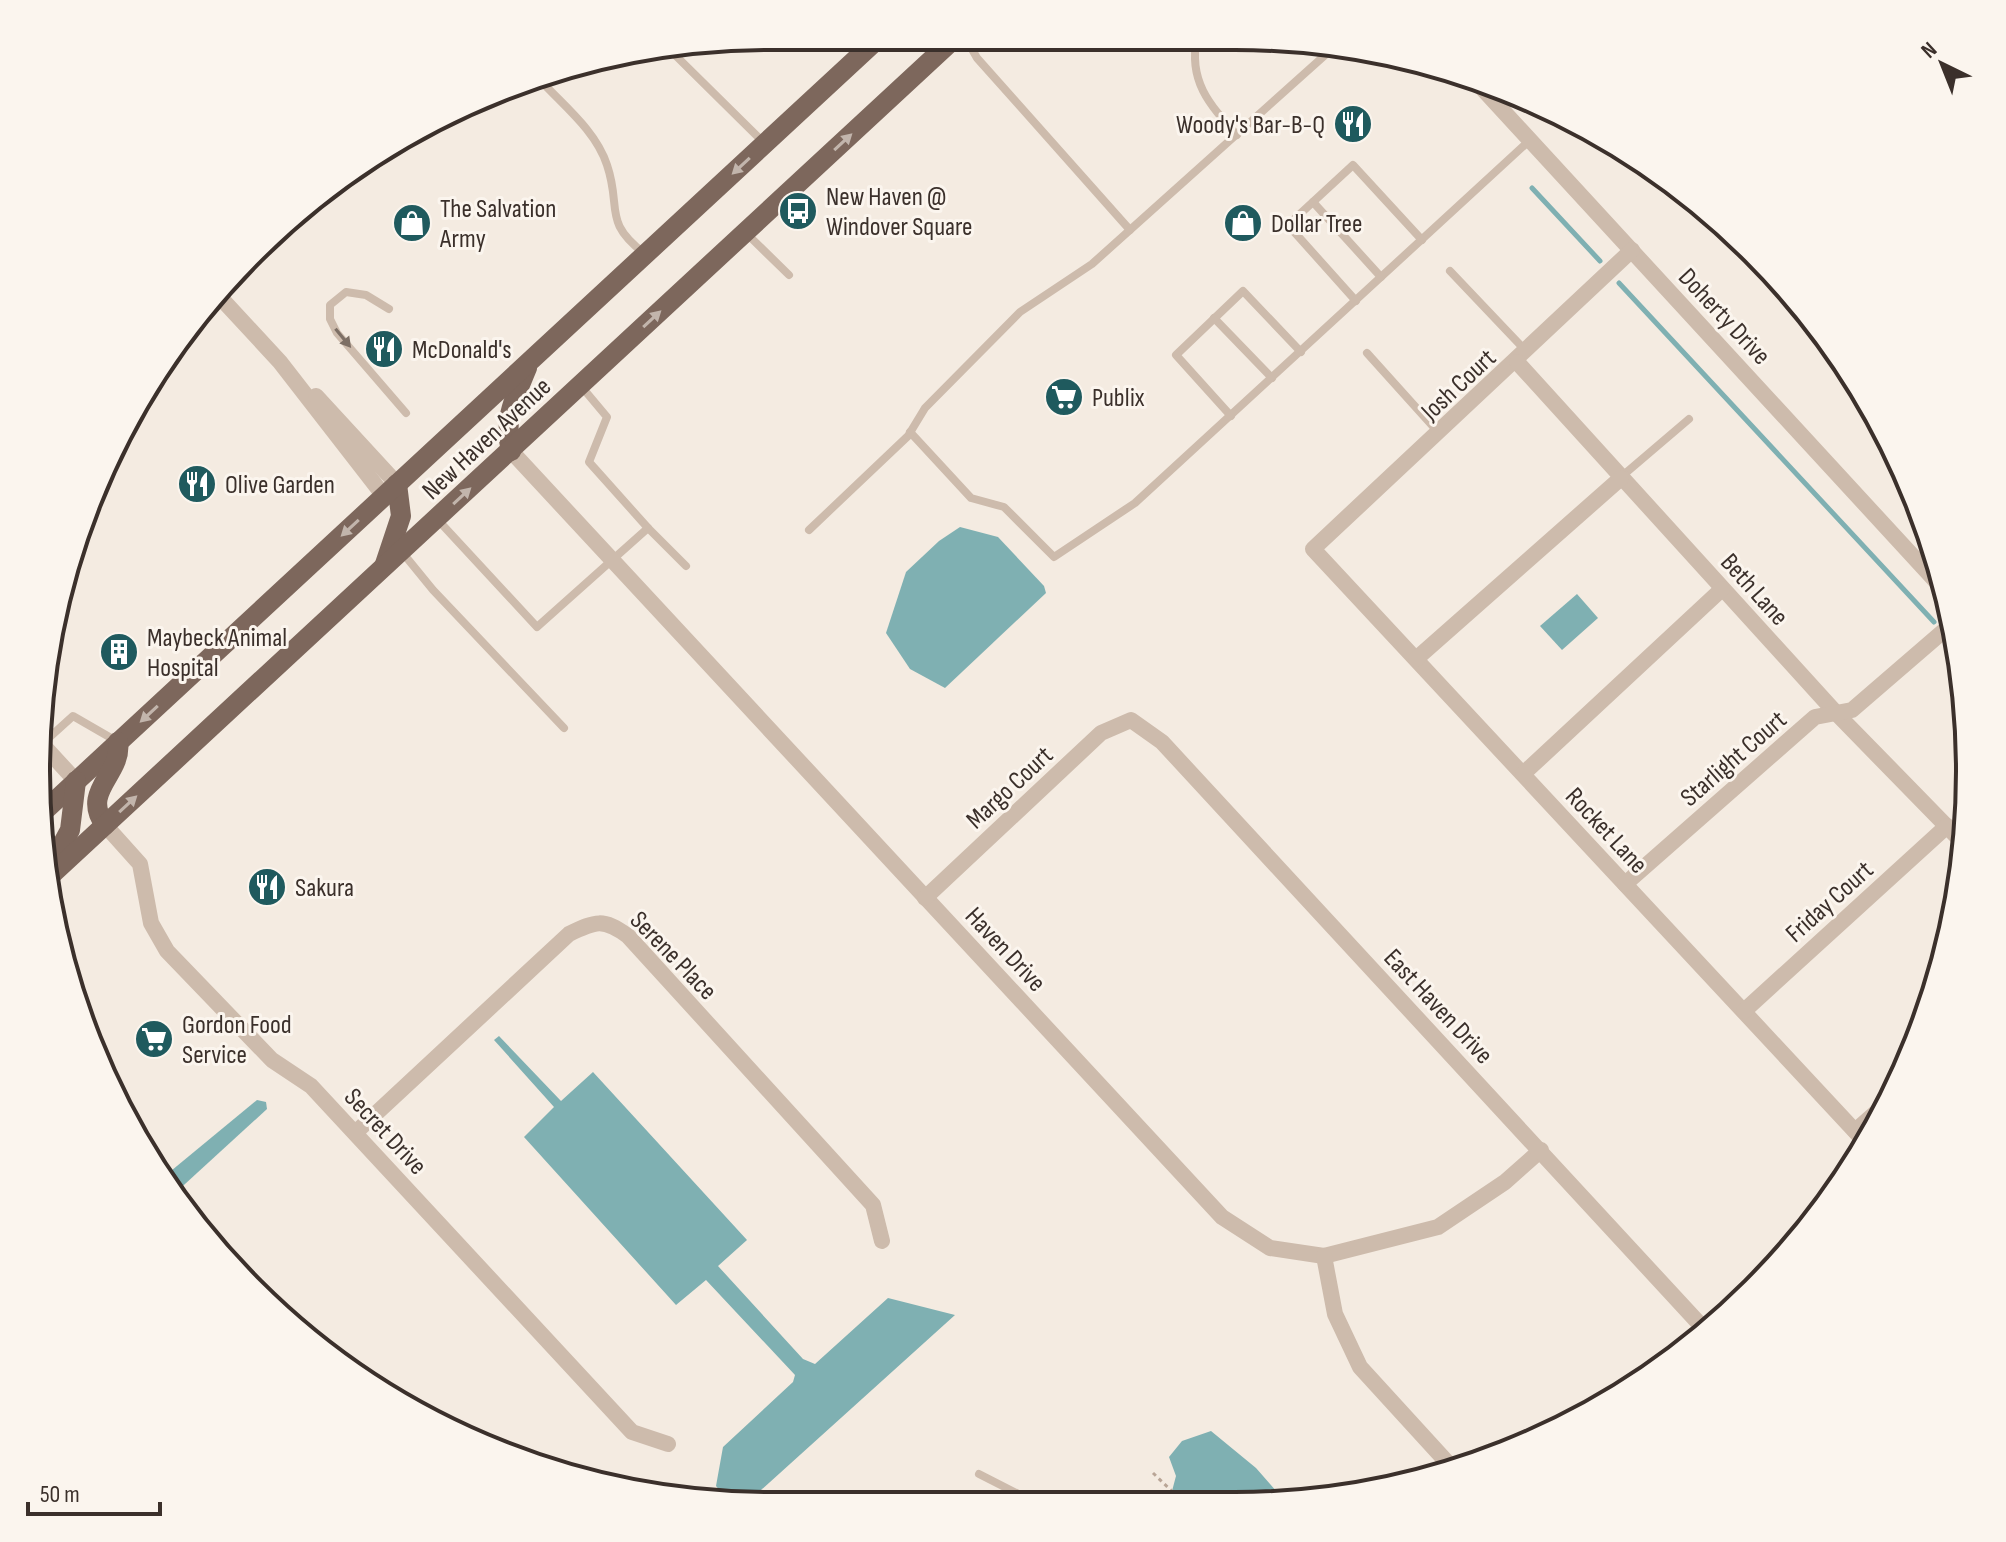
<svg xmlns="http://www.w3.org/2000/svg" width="2006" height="1542" viewBox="0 0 2006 1542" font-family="'Sofia Sans Condensed',sans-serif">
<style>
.water{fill:#7fb0b2}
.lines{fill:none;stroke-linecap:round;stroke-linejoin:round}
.stream{stroke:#7fb0b2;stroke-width:5}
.path{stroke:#b9a596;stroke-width:3;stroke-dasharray:4 4;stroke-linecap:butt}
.lane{stroke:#cdbbac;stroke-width:8}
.street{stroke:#cdbbac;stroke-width:16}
.primary{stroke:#7d675c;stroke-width:20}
.oneway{fill:#c2b5ac}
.oneway2{fill:#7d6f65}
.labels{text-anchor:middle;stroke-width:6;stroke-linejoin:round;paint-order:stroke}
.poi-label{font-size:26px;fill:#3b302b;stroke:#fbf5ee;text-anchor:start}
.street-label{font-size:26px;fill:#3b302b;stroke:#fbf5ee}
.rim{fill:none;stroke:#3b302b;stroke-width:4}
</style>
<rect width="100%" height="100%" fill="#f4ebe1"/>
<g class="water">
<path d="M960,527l38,10 46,49 2,7 -101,95 -35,-19 -24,-36 20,-61 33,-31z"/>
<path d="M1577,594l21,24 -36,32 -22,-24z"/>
<path d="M499,1036l62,65 32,-29 154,168 -29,26 85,93 12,5 73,-66 67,17 -205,185h-22l-12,-14 7,-39 70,-65 2,-7 -89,-95 -30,25 -152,-168 30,-30 -60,-67z"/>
<path d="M257,1100l9,2 1,7 -94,86 -13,-15z"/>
<path d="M1211,1431l45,37 28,32h-132l20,-9 4,-15 -7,-19 13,-16z"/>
</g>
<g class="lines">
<g class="stream">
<path d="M1532,188l68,73"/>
<path d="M1619,283l315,339"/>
<path d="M1947,637l11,11"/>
</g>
<path class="path" d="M1153,1473l28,27"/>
<g class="lane">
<path d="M965,37l12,21 153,172"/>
<path d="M1197,37c-9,44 12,67 40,98"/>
<path d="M669,49l95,94"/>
<path d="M541,81c23,25 55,50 66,84 15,44 -5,56 38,89"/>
<path d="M1313,202l68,75"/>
<path d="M747,234l42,41"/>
<path d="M1450,271l76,80"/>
<path d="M1356,301l-68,-76 65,-60 69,75"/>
<path d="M389,309l-23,-14 -20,-3 -16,13v14l7,14 69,80"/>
<path d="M1214,318l58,60"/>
<path d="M1367,353l72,80"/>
<path d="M1231,416l-55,-61 67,-64 58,61"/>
<path d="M910,432l61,66 33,9 50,50 81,-54 395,-363"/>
<path d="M1621,477l68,-58"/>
<path d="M437,519l100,108 111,-99 -59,-66 18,-45 -26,-31"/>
<path d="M648,528l38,38"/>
<path d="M809,530l99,-94 17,-28 95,-96 72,-48 241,-216"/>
<path d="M402,552l31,38 131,138"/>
<path d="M42,744l31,-28 45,26"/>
<path d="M979,1474l51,26"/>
</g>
<g class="street">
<path d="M1470,75l474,515"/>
<path d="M1632,250l-319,299 553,594"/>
<path d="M218,295l62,67 104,134"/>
<path d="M1517,362l319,351 127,130"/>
<path d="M316,396l81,88"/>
<path d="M511,451l711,766 48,31 54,8 114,-29 67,-45 36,-32"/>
<path d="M1416,659l205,-181"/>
<path d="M40,742l36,39"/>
<path d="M1523,774l199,-185"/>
<path d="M105,825l35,39 11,59 16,28 105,109 39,26 321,346 36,12"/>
<path d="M1625,884l190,-167 37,-7 102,-88"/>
<path d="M925,898l176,-165 30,-13 31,22 544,589"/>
<path d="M1744,1011l203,-185"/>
<path d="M1855,1131l33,-29"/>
<path d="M355,1133l214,-199c27,-13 34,-16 59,2l245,269 9,36"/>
<path d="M1324,1256l11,58 25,53 95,104"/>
</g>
<g class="primary">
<path d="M511,451c-8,-32 4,-54 16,-83"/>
<path d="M385,564l16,-48 -4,-32"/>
<path d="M42,813l839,-777"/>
<path d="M105,825c-25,-34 18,-51 13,-83"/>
<path d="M49,869l21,-39 6,-49"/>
<path d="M50,876l906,-839"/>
</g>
</g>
<defs><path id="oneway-solid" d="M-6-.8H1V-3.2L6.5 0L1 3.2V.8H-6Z" transform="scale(2)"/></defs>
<g class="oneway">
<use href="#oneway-solid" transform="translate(843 142) rotate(-43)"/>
<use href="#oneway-solid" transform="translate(741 166) rotate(137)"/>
<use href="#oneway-solid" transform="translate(652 319) rotate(-43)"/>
<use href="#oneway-solid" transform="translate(462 496) rotate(-43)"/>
<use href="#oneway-solid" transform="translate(350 528) rotate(137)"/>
<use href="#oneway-solid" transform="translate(149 714) rotate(137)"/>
<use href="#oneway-solid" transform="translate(128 804) rotate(-43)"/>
</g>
<use class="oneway2" href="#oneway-solid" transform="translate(343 338) rotate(51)"/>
<defs>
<g id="restaurant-disc" transform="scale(2)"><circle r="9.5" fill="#1f5a5e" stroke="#fbf5ee"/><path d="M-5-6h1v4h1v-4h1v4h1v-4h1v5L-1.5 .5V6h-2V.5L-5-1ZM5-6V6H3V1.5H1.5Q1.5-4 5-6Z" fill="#fff"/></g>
<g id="bus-disc" transform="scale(2)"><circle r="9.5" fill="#1f5a5e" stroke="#fbf5ee"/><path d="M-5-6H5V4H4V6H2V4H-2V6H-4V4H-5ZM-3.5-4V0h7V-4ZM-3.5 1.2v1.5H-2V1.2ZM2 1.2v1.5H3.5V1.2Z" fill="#fff"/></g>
<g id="shop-disc" transform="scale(2)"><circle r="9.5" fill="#1f5a5e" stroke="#fbf5ee"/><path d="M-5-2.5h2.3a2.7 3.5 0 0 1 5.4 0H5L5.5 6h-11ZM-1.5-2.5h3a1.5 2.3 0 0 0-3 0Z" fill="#fff"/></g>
<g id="supermarket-disc" transform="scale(2)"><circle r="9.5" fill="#1f5a5e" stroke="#fbf5ee"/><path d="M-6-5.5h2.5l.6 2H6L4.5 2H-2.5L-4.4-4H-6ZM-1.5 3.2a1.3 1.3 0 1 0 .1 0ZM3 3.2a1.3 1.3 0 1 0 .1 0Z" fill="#fff"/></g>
<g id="building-disc" transform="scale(2)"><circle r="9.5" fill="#1f5a5e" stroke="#fbf5ee"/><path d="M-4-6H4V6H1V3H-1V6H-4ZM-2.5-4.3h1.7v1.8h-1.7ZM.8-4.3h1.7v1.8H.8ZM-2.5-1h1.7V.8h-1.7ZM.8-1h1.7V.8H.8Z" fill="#fff"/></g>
</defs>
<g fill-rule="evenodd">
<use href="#restaurant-disc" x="1353" y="124"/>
<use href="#bus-disc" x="798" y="211"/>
<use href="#shop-disc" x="412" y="223"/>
<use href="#shop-disc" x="1243" y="223"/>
<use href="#restaurant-disc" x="384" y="349"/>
<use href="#supermarket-disc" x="1064" y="397"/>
<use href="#restaurant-disc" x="197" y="484"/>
<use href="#building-disc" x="119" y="652"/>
<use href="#restaurant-disc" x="267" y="887"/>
<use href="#supermarket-disc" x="154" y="1039"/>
</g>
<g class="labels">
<g class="poi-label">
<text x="1325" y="133" text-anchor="end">Woody's Bar-B-Q</text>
<text x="826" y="205">New Haven @<tspan x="826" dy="30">Windover Square</tspan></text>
<text x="440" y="217">The Salvation<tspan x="440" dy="30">Army</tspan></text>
<text x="1271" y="232">Dollar Tree</text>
<text x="412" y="358">McDonald's</text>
<text x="1092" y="406">Publix</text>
<text x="225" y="493">Olive Garden</text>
<text x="147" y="646">Maybeck Animal<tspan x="147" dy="30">Hospital</tspan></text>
<text x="295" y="896">Sakura</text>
<text x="182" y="1033">Gordon Food<tspan x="182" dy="30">Service</tspan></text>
</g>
<g class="street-label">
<text transform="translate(1725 316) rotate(47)" y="9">Doherty Drive</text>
<text transform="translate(1458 384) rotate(-43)" y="9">Josh Court</text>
<text transform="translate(486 438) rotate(-43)" y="9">New Haven Avenue</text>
<text transform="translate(1755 589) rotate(48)" y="9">Beth Lane</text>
<text transform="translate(1733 758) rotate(-41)" y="9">Starlight Court</text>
<text transform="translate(1009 787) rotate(-43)" y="9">Margo Court</text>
<text transform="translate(1607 830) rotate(47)" y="9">Rocket Lane</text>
<text transform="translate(1829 901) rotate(-42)" y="9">Friday Court</text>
<text transform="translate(1006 949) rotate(47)" y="9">Haven Drive</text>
<text transform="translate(674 955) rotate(46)" y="9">Serene Place</text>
<text transform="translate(1439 1006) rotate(47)" y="9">East Haven Drive</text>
<text transform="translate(386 1131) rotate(47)" y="9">Secret Drive</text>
</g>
</g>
<path d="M0 0H2006V1542H0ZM771 50H1235A721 721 0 0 1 1956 771V771A721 721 0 0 1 1235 1492H771A721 721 0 0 1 50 771V771A721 721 0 0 1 771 50Z" fill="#fbf5ee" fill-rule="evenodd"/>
<path class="rim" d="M771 50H1235A721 721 0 0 1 1956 771V771A721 721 0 0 1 1235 1492H771A721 721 0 0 1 50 771V771A721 721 0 0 1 771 50Z"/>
<g transform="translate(1942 64) rotate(317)" stroke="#fbf5ee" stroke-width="6" paint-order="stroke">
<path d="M0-6L14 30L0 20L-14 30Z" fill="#3b302b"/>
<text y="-12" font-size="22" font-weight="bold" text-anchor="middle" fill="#3b302b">N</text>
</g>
<path d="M28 1502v12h132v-12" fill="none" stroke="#3b302b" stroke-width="4"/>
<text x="40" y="1502" font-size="24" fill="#3b302b" stroke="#fbf5ee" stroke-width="6" paint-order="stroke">50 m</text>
</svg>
